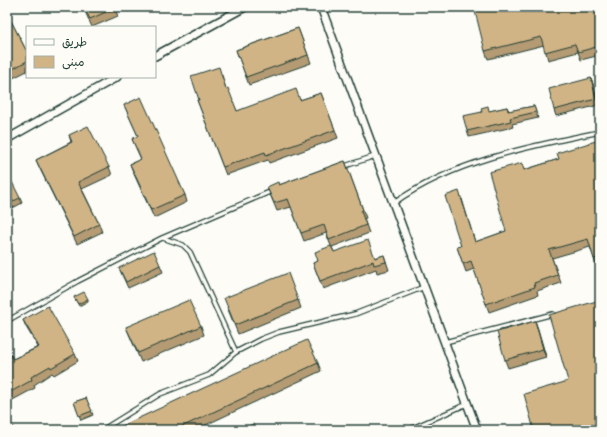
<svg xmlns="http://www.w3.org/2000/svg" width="607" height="437" viewBox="0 0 607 437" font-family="Delius,'Playpen Sans Arabic',sans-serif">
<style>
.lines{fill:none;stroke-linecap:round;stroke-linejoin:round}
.service-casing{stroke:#1f3d34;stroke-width:6}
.minor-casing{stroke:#1f3d34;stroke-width:10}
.service{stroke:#fdfcf7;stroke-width:3.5}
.minor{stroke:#fdfcf7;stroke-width:7}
.wall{fill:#b49b73;stroke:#1f3d34}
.shaded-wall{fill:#927e5e;stroke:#1f3d34}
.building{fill:#d1b486;stroke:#1f3d34}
</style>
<rect width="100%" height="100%" fill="#fdfcf7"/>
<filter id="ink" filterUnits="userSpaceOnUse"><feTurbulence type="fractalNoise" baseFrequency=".025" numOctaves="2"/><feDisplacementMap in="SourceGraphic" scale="8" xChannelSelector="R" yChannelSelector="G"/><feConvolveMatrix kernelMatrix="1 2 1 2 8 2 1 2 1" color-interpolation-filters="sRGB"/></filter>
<g filter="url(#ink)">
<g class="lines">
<g class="service-casing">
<g id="service">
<path d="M342,167l33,-11"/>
<path d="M394,203c59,-42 136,-57 206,-71"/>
<path d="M163,238l20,7 7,7 46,100"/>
<path d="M7,321l71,-40 84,-43 110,-47"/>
<path d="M445,342l108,-28"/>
<path d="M102,430l58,-36 49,-19 27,-23 25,-13 18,-7 76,-18 69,-27"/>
<path d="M408,430l59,-26"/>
</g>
</g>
<g class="minor-casing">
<g id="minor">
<path d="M321,7l156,423"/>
<path d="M155,56l90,-49"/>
<path d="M7,139l110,-62"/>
</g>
</g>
<use href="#service" class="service"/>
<use href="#minor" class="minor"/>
</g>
<g class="wall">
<path d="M83,7h31l4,9 -26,11z"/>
<path d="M600,7v48l-19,5 -3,-8 -30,8 -4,-15 -56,14 -3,-8z"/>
<path d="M7,13l20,39v19l-20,10z"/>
<path d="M298,28l13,35 -62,22 -13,-35z"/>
<path d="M222,75l4,14 11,22 63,-11 21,-7 17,45 -69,25 -1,-3 -42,15 -29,-75h2z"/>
<path d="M591,78l2,6 6,21 -43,11 -2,-6z"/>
<path d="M124,105l61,90 2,7 -33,16 -21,-46 -3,-8 11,-5 -9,-20 6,-3z"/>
<path d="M534,106l4,12 -26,6 1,3 -44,10 -2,-6 23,-20 17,-4 2,4z"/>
<path d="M69,135l40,32 3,8 -30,14 17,35 3,8 -25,12 -38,-77 -3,-7 35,-18z"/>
<path d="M600,143v123l-3,1 -7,-20 -38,11 9,25 -24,8 1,4 -49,17 -15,-43 -8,3 -9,-25 4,-1 1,-47 13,43 31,-11 16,-68 2,7 35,-11z"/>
<path d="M345,161l21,57 -2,1 5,14 -37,14 2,5 41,6 9,-3 5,15 -12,3 -1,-4 -53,20 -10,-26 5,-2 13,-15 -5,-13 -22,8 -13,-34 -14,4 -10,-24 12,-2z"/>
<path d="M7,182l13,16 2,5 -15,8z"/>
<path d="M160,265l3,7 -35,16 -9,-20z"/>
<path d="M74,297l14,2v2l-9,5z"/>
<path d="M298,300l3,8 -63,26 -11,-27z"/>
<path d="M23,320l52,34 3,7 -24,14 -2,-2 -18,12 1,3 -28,15v-55l6,11 25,-12 -12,-20z"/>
<path d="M535,321l11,36 -38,11 -3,-8z"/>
<path d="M201,326l3,9 -63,27 -15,-35z"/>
<path d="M318,363l3,8 -126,59h-82z"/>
<path d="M86,398l7,17 -12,5 -7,-18z"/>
</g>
<g class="shaded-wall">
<path d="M591,78l2,6 6,21 -3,-6z"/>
<path d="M535,321l3,8 8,28 -3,-8z"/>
</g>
<g class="building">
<path d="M84,7h30l1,1 -25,11z"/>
<path d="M474,7h126v39l-22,6 -3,-8 -30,8 -4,-15 -56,14z"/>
<path d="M7,13l20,39v9l-20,11z"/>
<path d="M298,28l10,27 -62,22 -10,-27z"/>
<path d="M219,67l7,22 2,-1 9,23 59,-22 4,11 21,-7 14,37 -69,25 -1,-3 -42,15 -26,-67h2l-8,-24z"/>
<path d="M591,78l5,21 -42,11 -5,-21z"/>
<path d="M141,97l44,98 -34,15 -21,-46 11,-5 -9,-20 6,-3 -14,-31z"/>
<path d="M488,106l1,5 18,-4 1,4 26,-5 2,6 -26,6 1,3 -44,10 -4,-15 19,-4 -1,-4z"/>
<path d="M88,126l21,41 -31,15 21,42 -25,13 -38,-77 36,-18 -3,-7z"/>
<path d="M599,140l1,3v114l-6,2 -6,-20 -39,11 9,25 -24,8 1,4 -49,17 -15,-43 -8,3 -6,-17 4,-1 -16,-50 14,-5 16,51 31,-11 -17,-59 33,-9 2,7 35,-11 -2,-6z"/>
<path d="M345,161l18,49 -2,1 5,14 -37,15 -5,-15 -23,8 -13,-34 -14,4 -7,-16 11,-5 1,3z"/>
<path d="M11,180l9,18 -13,6v-22z"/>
<path d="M368,240l7,18 9,-3 2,7 -12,3 -1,-4 -53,20 -7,-18 5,-2 -3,-9 16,-6 3,6z"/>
<path d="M154,251l6,14 -34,17 -7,-14z"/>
<path d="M288,273l10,27 -63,25 -11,-27z"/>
<path d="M84,292l4,7 -10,5 -4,-7z"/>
<path d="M189,300l12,26 -63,27 -12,-26z"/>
<path d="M600,300v129l-2,1h-64l-10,-36 44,-13 -19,-66z"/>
<path d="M48,306l27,48 -24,14 -1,-2 -19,11 1,3 -25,14v-46l6,11 26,-12 -16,-27z"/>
<path d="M535,321l8,28 -38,11 -8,-28z"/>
<path d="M307,340l11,23 -143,67h-62z"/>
<path d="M86,398l6,13 -13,5 -5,-14z"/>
<path d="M7,417l8,13h-8z"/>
<path d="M253,424l3,6h-16z"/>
</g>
</g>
<rect width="607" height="437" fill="none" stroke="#fdfcf7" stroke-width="24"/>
<rect x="12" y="12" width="583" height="413" fill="none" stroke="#1f3d34" stroke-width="1.5" filter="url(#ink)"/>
<rect x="26" y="26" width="130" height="52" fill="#fdfcf7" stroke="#a4b0a9"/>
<rect x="34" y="39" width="20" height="6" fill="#fdfcf7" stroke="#a4b0a9"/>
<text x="62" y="46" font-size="12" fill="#1f3d34">طريق</text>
<rect x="34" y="56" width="20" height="12" fill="#d1b486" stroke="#a4b0a9"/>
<text x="62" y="66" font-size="12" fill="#1f3d34">مبنى</text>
</svg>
